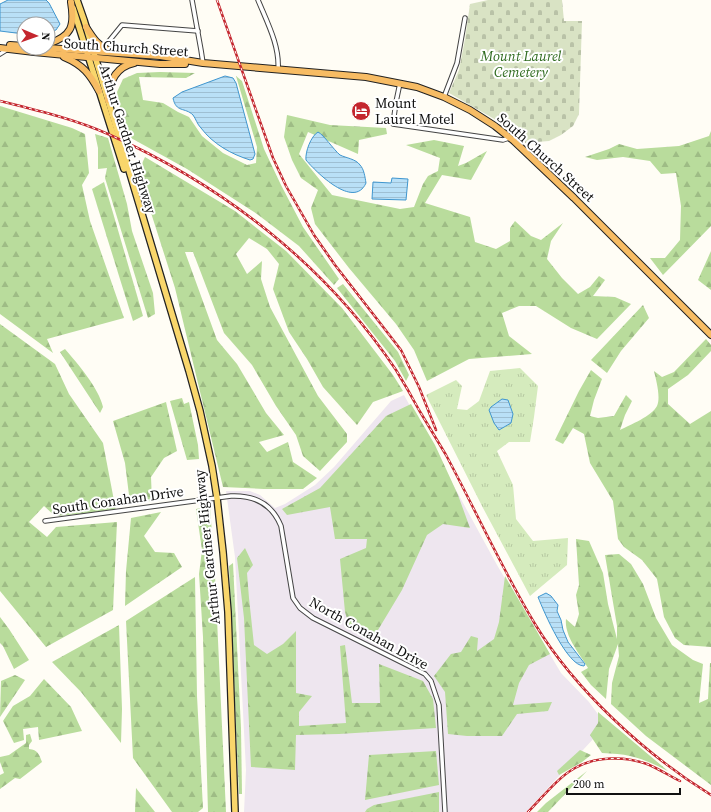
<svg xmlns="http://www.w3.org/2000/svg" width="711" height="812" viewBox="0 0 711 812" font-family="'Source Serif 4',serif">
<style>
.industrial{fill:#eee6ef}
.grass{fill:url(#grass-tufts)}
.forest{fill:url(#forest-firs)}
.cemetery{fill:url(#cemetery-stones)}
.water{fill:url(#water-rules);stroke:#3f96cf}
.lines{fill:none;stroke-linecap:round;stroke-linejoin:round}
.minor-casing{stroke:#444;stroke-width:5.5}
.primary-casing{stroke:#222;stroke-width:8}
.trunk-casing{stroke:#222;stroke-width:8}
.minor{stroke:#fff;stroke-width:3.5}
.primary{stroke:#f9d66b;stroke-width:5.5}
.trunk{stroke:#f7bc64;stroke-width:6}
.rail-casing{stroke:#c4262e;stroke-width:2.5}
.rail{stroke:#fff;stroke-width:1;stroke-dasharray:3;stroke-linecap:butt}
.labels{text-anchor:middle;stroke-width:4;stroke-linejoin:round;paint-order:stroke}
.street-label{font-size:14px;fill:#111;stroke:#fff}
.park-label{font-size:14px;font-style:italic;fill:#2f6b1f;stroke:#fff}
.poi-label{font-size:14px;fill:#111;stroke:#fff;text-anchor:start}
</style>
<defs>
<pattern id="grass-tufts" width="24" height="20" patternUnits="userSpaceOnUse"><rect width="24" height="20" fill="#d5ebbd"/><path d="M3 7l-1-3M5 7V3M7 7l1-3M15 17l-1-3M17 17v-4M19 17l1-3" fill="none" stroke="#b6c8a1"/></pattern>
<pattern id="forest-firs" width="22" height="20" patternUnits="userSpaceOnUse"><rect width="22" height="20" fill="#b9dc9c"/><path d="M5 1l3.5 6h-7zM16 11l3.5 6h-7z" fill="#9ebc85"/></pattern>
<pattern id="cemetery-stones" width="16" height="16" patternUnits="userSpaceOnUse"><rect width="16" height="16" fill="#d9e3c4"/><path d="M2 7V4a2 2 0 0 1 4 0v3zM10 15v-3a2 2 0 0 1 4 0v3z" fill="#b9c2a7"/></pattern>
<pattern id="water-rules" width="6" height="5" patternUnits="userSpaceOnUse"><rect width="6" height="5" fill="#b9e0f7"/><path d="M0 2.5h6" fill="none" stroke="#9ebfd3"/></pattern>
</defs>
<rect width="100%" height="100%" fill="#fffdf5"/>
<path class="industrial" d="M404,395l93,170 64,108 28,29 17,23 -80,87h-282l2,-42 -11,-213 -9,-66h24l10,4 15,13 10,-4 30,-19 19,-18 57,-66z"/>
<path class="grass" d="M520,368l18,18 -4,31 -4,25h-21l-12,9 16,34 3,34 17,22 35,-3 -1,27 -37,31 -47,-88 -57,-113 30,-15 6,6 -5,23 10,1 12,-9 11,-30z"/>
<g class="forest">
<path d="M160,72l35,1 -9,5 -47,-1 4,23 20,3 15,9 11,5 13,19 21,17 24,12 9,-2 1,-16 -21,-71 6,5 22,68 17,36 22,42 36,52 -5,6 -35,-39 -42,-32 -70,-45 -56,-31 -8,-11 -6,-35 6,-13 14,-6z"/>
<path d="M0,106l72,22 13,6 4,39 -7,12 8,36 34,97 -77,21 6,14 -53,-39z"/>
<path d="M287,115l43,10 56,3 1,6 -28,6 -1,14 -50,-22 -9,22 33,41 68,14 14,-2 9,-23 5,-8 10,-5 2,-13 -34,-13 28,-5 30,6 -6,20 8,-3 21,-12 -16,29 -29,-5 -17,28 45,14 5,25 21,7 14,-8v-13l5,-7 16,15 10,4 22,-17 -12,18 -4,18 15,19 16,16 12,-7 9,-11 6,4 -12,16 22,1 16,7 -34,35 -26,-11 -35,-22h-17l-17,7 7,23 23,18 -63,5 -42,22 -13,-31 -18,-26 -47,-56 -34,-44 -4,-16 7,-18 -17,-12 -9,-18 -8,-23z"/>
<path d="M711,131v95l-48,49 -13,-17h15l15,-18 1,-34 -5,-33 -15,1 -11,-13 -27,-4 -26,3 -12,-3 24,-8 10,-5 18,5 42,-3 30,-10z"/>
<path d="M95,134l13,4 19,66 5,27 21,62 2,21 -7,4 -43,-140 2,-10 -9,1v-21z"/>
<path d="M145,157l90,54 51,40 56,57 51,67 10,16 -30,11 -16,23 -34,-38 -16,-28 -18,-27 -16,-43 6,-25 -12,-15 -18,-11 -13,16 11,20 15,-13 -1,18 9,28 48,89 29,38v8l-27,29 -17,-15 -7,-21 -20,-29 -24,-41 -28,-32 -31,-81h-8l32,88 20,24 29,49 18,22 -25,7 8,10 21,-10 5,20 24,16 -14,11h-39l-41,-2 -48,-199 -37,-116z"/>
<path d="M104,182l39,134 -10,5 -41,-132z"/>
<path d="M711,251v39l-13,-10z"/>
<path d="M343,284l55,68 11,23 -3,6 -11,-20 -58,-73z"/>
<path d="M643,305l6,13 -28,33 -14,22 -16,-13z"/>
<path d="M0,324l55,40 14,30 34,49 13,68 -61,5 -11,-10 -15,16 18,15 9,-10 61,-5 -4,88 -67,37 -46,-56z"/>
<path d="M706,339l5,6v6l-23,24 -20,14v15l22,20 21,-13v236l-27,-2 -9,-7 -11,-21 -7,-38 -15,-19 -18,-13 -6,-8 -5,-38 -23,-38 -6,-29 -11,-6 -10,16 -8,-4 24,-49 12,-21 11,9 -8,21 -4,16 8,2 16,-2 12,-21 6,6 -7,14 -5,15c10,-5 32,-14 37,-24 4,-9 -1,-26 -3,-35l8,6 12,-5z"/>
<path d="M65,349c12,14 34,39 38,58l-3,6 -40,-61z"/>
<path d="M182,398l2,6 5,-2 9,43 1,14 -12,1 -17,-59z"/>
<path d="M166,402l11,49 -13,7 -13,19 1,24 -22,2 -5,-40 -12,-42z"/>
<path d="M411,404l24,41 23,50 12,33 -27,-4 -16,11 -25,55 -30,50 -23,-15 -4,-13 -5,-53 26,-11 1,-9h-32l-5,-32 -43,8 -5,-6 38,-21 66,-72z"/>
<path d="M210,506l5,70 11,236h-18l-5,-175 -4,-63 3,-24 -6,-41z"/>
<path d="M161,512l-17,24 11,16 19,1 8,14 -57,39 1,-35 5,-53z"/>
<path d="M576,539l13,2 14,32 5,31 9,35v-13l-12,-71 14,-1 12,10 12,20 13,34 16,27 21,15 10,4 -4,39 9,-4 2,-36h1v122l-65,-49 -35,-32 1,-21 7,-27 -1,-12 -9,25 -3,30 -15,-14 -10,-13 7,-4c-8,-14 -24,-32 -22,-49l9,8 4,-13 -3,-19 3,-10z"/>
<path d="M245,548l8,17 -6,8 2,25 5,47 13,9 16,-10 13,-13v62l16,3 -13,16v14l47,-3 -6,-77 5,-1 7,58h28l-1,-39 44,17 10,18 3,29 -97,6 -43,1 -1,35 -44,-3 -7,-149 -7,-60z"/>
<path d="M233,563l8,165 1,66h-3l-10,-228z"/>
<path d="M505,576l45,78 -21,11 -10,18 -6,22 39,-3 -4,9 -31,3 -15,22h-35l-19,-2 -3,-42 -11,-16 17,-22 10,-2 10,-16 7,2 -1,13 17,-12 5,-17z"/>
<path d="M195,577l2,119 6,112 -5,4h-26l-39,-54 -7,-137z"/>
<path d="M0,617l9,12 20,31 -15,9 -11,-23 -3,-3z"/>
<path d="M119,625l3,84 -1,34 -40,-51 -29,-30z"/>
<path d="M15,675l10,5 -25,37 1,-36z"/>
<path d="M44,679l27,28 11,24 -43,9 -1,-13 -15,2 1,11 -10,3 -11,-22 10,-15 17,-10z"/>
<path d="M598,712l70,59c-26,-13 -37,-17 -66,-18l-12,-18 8,-12z"/>
<path d="M30,734l2,7 -3,4v4c9,1 10,5 13,13l-22,17 -5,-1 -15,11v-14l4,-2 -4,-11v-5l9,-2 17,-12v-8z"/>
<path d="M580,750l11,5 -9,7 -23,13 -2,-4z"/>
<path d="M436,751l3,34 -74,15 4,-45z"/>
<path d="M587,771l-39,41h-11l9,-9z"/>
<path d="M136,788l19,24h-20z"/>
<path d="M439,792v20h-74l2,-3 7,-4z"/>
</g>
<path class="cemetery" d="M488,0h74l2,21h18l-3,93 -6,12 -12,9 -12,6 -24,2 -29,-23 -47,-27 10,-23 6,-31 5,-35z"/>
<g class="water">
<path d="M8,0h38l3,3 11,21 -4,6 -8,2v-8h-24v10l-24,-3v-27z"/>
<path d="M225,76l8,2 3,5 19,71 -2,5 -3,1c-19,-6 -37,-16 -49,-32 -4,-4 -5,-9 -8,-13 -8,-8 -17,-2 -20,-17l9,-6z"/>
<path d="M318,132c6,3 15,17 22,23 6,3 16,4 20,10 4,4 5,12 6,18 -12,27 -50,-11 -60,-23 -1,-8 5,-24 12,-28z"/>
<path d="M392,178l16,1 -2,21 -34,-1 1,-17 18,1z"/>
<path d="M502,399l6,1 5,14 -2,9 -12,7 -5,-7 -5,-13 2,-3z"/>
<path d="M546,593l5,3 7,9 -1,6 4,9 2,10 5,12 17,22 -1,2c-17,0 -40,-54 -46,-69z"/>
</g>
<g class="lines">
<g class="minor-casing">
<g id="minor">
<path d="M192,0l9,50 2,13"/>
<path d="M258,0c9,22 22,46 20,70"/>
<path d="M109,41l13,-16 76,6"/>
<path d="M0,54l8,-5"/>
<path d="M400,83l-4,19 -3,22 110,16 6,-2"/>
<path d="M444,97l13,-34 8,-45"/>
<path d="M45,521l186,-25c23,-1 41,8 50,30l12,72 7,10 13,10 112,56 6,7 8,24 6,107"/>
</g>
</g>
<g class="primary-casing">
<g id="primary">
<path d="M77,0l7,20 105,351 11,40 12,55 5,32 6,54 5,60 7,200"/>
<path d="M73,8l51,161"/>
</g>
</g>
<g class="trunk-casing">
<g id="trunk">
<path d="M86,27c7,11 12,19 24,24"/>
<path d="M48,44c24,-8 27,-18 23,-42"/>
<path d="M10,45l14,1"/>
<path d="M0,48l34,4 126,12h25"/>
<path d="M48,48l112,8 43,7 163,14 51,10 27,10 26,13 25,16 19,15 60,57 137,137"/>
<path d="M64,57c19,8 26,17 35,34"/>
<path d="M108,100c1,-17 7,-33 26,-37"/>
</g>
</g>
<use href="#minor" class="minor"/>
<use href="#primary" class="primary"/>
<use href="#trunk" class="trunk"/>
<g class="rail-casing">
<g id="rail">
<path d="M217,0l56,158 13,28 28,49 21,30 66,85 18,37 17,43"/>
<path d="M0,101c36,9 74,18 108,33 116,52 217,130 288,236 8,13 16,27 23,40 9,15 18,30 27,45 30,56 56,114 89,169 40,66 111,131 176,171"/>
<path d="M528,812c15,-15 29,-34 47,-44 21,-12 50,-12 72,-4 12,5 23,12 33,17"/>
</g>
</g>
<use href="#rail" class="rail"/>
</g>
<defs>
<g id="hotel-disc" transform="scale(1)"><circle r="9.5" fill="#c4262e" stroke="#fff"/><path d="M-6-4.5h1.5V1H6V5H4.5V3h-9V5H-6ZM-4 0a1.8 1.8 0 1 1 3.6 0ZM.5 0V-2.5h3Q6-2.5 6 0Z" fill="#fff"/></g>
</defs>
<g fill-rule="evenodd">
<use href="#hotel-disc" x="361" y="111"/>
</g>
<g class="labels">
<g class="street-label">
<text transform="translate(126 47) rotate(4)" y="5">South Church Street</text>
<text transform="translate(128 139) rotate(72)" y="5">Arthur Gardner Highway</text>
<text transform="translate(546 157) rotate(42)" y="5">South Church Street</text>
<text transform="translate(118 500) rotate(-8)" y="5">South Conahan Drive</text>
<text transform="translate(207 547) rotate(-96)" y="5">Arthur Gardner Highway</text>
<text transform="translate(369 633) rotate(29)" y="5">North Conahan Drive</text>
</g>
<g class="park-label">
<text x="521" y="61">Mount Laurel<tspan x="521" dy="16">Cemetery</tspan></text>
</g>
<g class="poi-label">
<text x="375" y="108">Mount<tspan x="375" dy="16">Laurel Motel</tspan></text>
</g>
</g>
<g transform="translate(36 36) rotate(92)"><circle r="19" fill="#ffffff" stroke="#a0a0a0"/>
<path d="M0-3L7 15L0 10L-7 15Z" fill="#c4262e"/>
<text y="-6" font-size="11" font-weight="bold" text-anchor="middle" fill="#111111">N</text>
</g>
<path d="M567 788v6h113v-6" fill="none" stroke="#111111" stroke-width="2"/>
<text x="573" y="788" font-size="12" fill="#111111" stroke="#ffffff" stroke-width="3" paint-order="stroke">200 m</text>
</svg>
